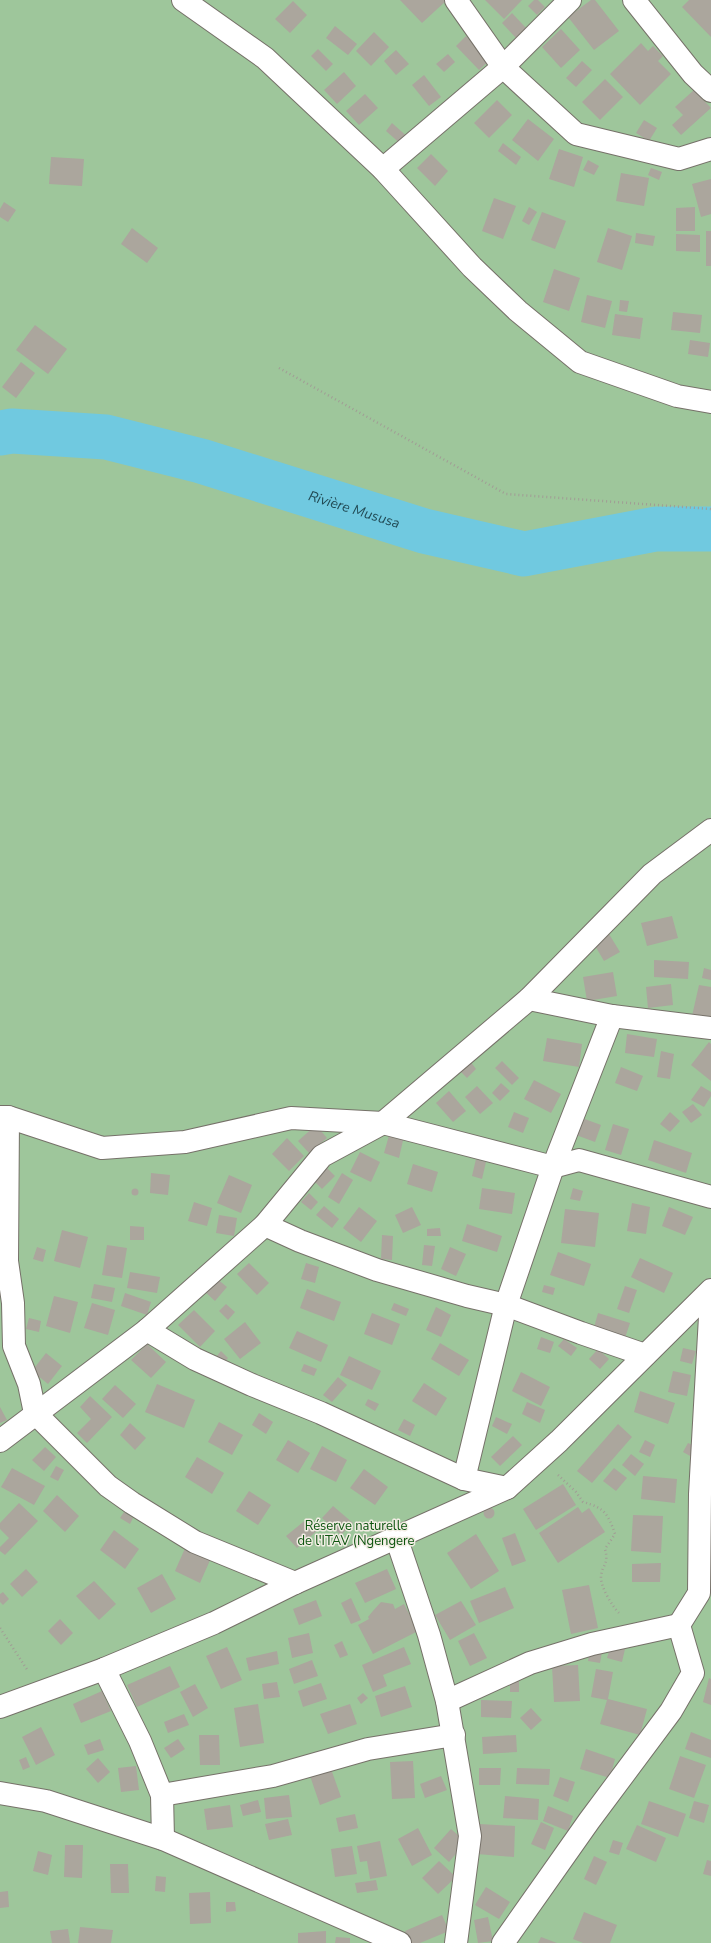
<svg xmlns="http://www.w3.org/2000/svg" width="711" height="1943" viewBox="0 0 711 1943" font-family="'Nunito Sans',sans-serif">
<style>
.green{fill:#9ec69b}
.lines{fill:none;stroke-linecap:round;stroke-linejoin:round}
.river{stroke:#70c9e0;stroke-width:45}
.building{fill:#aba69d}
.minor-casing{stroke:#767169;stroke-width:24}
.path{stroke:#a19d95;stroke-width:2.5;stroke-dasharray:1 3;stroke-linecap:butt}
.minor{stroke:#fff;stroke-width:22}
.labels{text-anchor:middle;stroke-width:3;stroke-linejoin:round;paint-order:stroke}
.park-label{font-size:13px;fill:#0c540e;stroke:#f2ede4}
.water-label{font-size:14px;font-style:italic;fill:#214a54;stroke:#f2ede4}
</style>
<rect width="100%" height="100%" fill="#e5e0d7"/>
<rect class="green" x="0" y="0" width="711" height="1943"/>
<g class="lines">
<path class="river" id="s1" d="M0,433l12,-2 94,6 95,24 223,70 100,23 132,-25h55"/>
</g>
<g class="building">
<path d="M400,0h47l-25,23z"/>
<path d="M485,0h37l-18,19z"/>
<path d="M534,0h4l7,7 -8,8 -9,-9z"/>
<path d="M591,0h4l24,31 -25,19 -26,-33z"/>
<path d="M689,0h22v37l-29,-30z"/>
<path d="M293,1l14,14 -17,18 -15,-14z"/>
<path d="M512,13l15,16 -11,9 -14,-15z"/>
<path d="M335,26l22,18 -9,11 -22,-17z"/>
<path d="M561,29l19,21 -19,18 -19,-21z"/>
<path d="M374,32l15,15 -18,19 -15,-15z"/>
<path d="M466,36l24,24 -11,10 -23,-24z"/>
<path d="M641,43l7,8 5,-5 10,10 -5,5 13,13 -31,31 -30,-31z"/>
<path d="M318,49l15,15 -7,7 -15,-15z"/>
<path d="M396,50l13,14 -13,11 -12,-14z"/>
<path d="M448,54l7,8 -11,10 -8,-8z"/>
<path d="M582,61l10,9 -16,17 -10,-9z"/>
<path d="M344,72l12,14 -19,18 -13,-14z"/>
<path d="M424,75l17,22 -12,9 -17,-21z"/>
<path d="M605,79l18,18 -23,23 -18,-18z"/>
<path d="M694,90l17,18 -30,27 -9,-10 11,-10 -8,-8z"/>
<path d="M365,94l13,14 -19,17 -13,-14z"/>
<path d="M497,100l15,15 -23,23 -15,-15z"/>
<path d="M528,119l26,20 -16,22 -26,-21z"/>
<path d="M644,120l13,8 -8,13 -13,-8z"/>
<path d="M392,123l18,16 -7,7 -17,-15z"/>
<path d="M503,143l18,14 -5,8 -18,-14z"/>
<path d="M559,149l24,8 -9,30 -25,-8z"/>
<path d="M431,154l17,17 -13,15 -18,-18z"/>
<path d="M51,157l33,2 -2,27 -33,-2z"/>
<path d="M588,160l11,6 -5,9 -11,-5z"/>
<path d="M651,168l11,4 -3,8 -11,-5z"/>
<path d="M621,173l28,5 -5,28 -28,-5z"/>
<path d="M711,179v35l-10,3 -9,-33z"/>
<path d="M494,198l22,8 -13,33 -21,-8z"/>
<path d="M4,202l12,8 -8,12 -8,-5v-8z"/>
<path d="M529,207l8,5 -8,13 -7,-4z"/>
<path d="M695,207v24h-19v-23z"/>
<path d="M542,212l24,9 -11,28 -24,-9z"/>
<path d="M132,228l26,20 -11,15 -26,-19z"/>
<path d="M608,228l24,8 -10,34 -25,-8z"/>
<rect x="706" y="231" width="5" height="35"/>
<path d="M636,233l19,3 -2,10 -18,-3z"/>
<path d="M676,234l24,1v17l-24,-1z"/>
<path d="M554,269l26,9 -11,33 -26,-9z"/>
<path d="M587,295l25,6 -7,27 -24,-6z"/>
<path d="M620,300l9,1 -2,11 -8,-1z"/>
<path d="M673,312l29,3 -2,18 -29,-3z"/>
<path d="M615,314l28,4 -3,21 -28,-4z"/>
<path d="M35,325l32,24 -19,25 -32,-24z"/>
<path d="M690,340l20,3 -2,14 -20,-3z"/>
<path d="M21,362l14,11 -19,25 -14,-11z"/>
<path d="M672,916l6,22 -31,8 -6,-23z"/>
<path d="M609,934l11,18 -16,9 -10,-17z"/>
<path d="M654,960l35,2 -1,17 -34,-2z"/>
<path d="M704,968l7,2v10l-9,-2z"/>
<path d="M613,972l4,24 -30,5 -4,-24z"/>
<path d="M671,984l2,21 -25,3 -2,-21z"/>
<path d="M699,985l12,2v33l-19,-4z"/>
<path d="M627,1034l30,5 -3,18 -29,-4z"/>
<path d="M547,1038l35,6 -3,23 -36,-6z"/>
<path d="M709,1042l2,2v37l-20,-16z"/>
<path d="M661,1051l13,3 -4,25 -13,-2z"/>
<path d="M470,1061l6,8 -9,9 -7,-7z"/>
<path d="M502,1061l17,17 -7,7 -17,-17z"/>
<path d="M621,1067l22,9 -6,15 -22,-8z"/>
<path d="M534,1080l27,14 -10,19 -27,-14z"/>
<path d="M501,1083l9,8 -10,10 -8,-8z"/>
<path d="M477,1086l16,17 -13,11 -15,-17z"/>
<path d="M701,1086l10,6v4l-7,11 -13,-7z"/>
<path d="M449,1091l17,20 -13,11 -17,-19z"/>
<path d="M693,1104l9,11 -11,8 -9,-11z"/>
<path d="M514,1112l15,6 -6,15 -15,-6z"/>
<path d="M670,1112l10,9 -10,11 -10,-8z"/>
<path d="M582,1118l19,7 -6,17 -19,-7z"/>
<path d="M613,1124l16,5 -8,26 -16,-5z"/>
<path d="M316,1125l11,13 -18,15 -11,-12z"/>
<path d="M390,1132l14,4 -5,22 -15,-5z"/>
<path d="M287,1138l17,18 -15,15 -17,-17z"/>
<path d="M654,1140l38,13 -6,20 -38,-13z"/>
<path d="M360,1152l20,10 -9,20 -21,-10z"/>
<path d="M476,1159l10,3 -4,17 -10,-3z"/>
<path d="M413,1164l25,8 -6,20 -25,-8z"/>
<path d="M325,1166l10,10 -13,13 -10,-10z"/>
<path d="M151,1173l19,2 -2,20 -18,-2z"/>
<path d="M342,1173l11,7 -14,24 -11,-7z"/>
<path d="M229,1175l23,10 -11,28 -24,-10z"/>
<path d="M482,1188l33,5 -3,21 -33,-5z"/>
<path d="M573,1188l10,3 -3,10 -10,-2z"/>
<circle cx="135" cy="1192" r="3.5"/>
<path d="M309,1193l9,9 -7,8 -10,-8z"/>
<path d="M194,1202l18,6 -5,18 -19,-5z"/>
<path d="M632,1203l18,4 -4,27 -19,-3z"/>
<path d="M324,1206l15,13 -7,9 -16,-13z"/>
<path d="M359,1207l18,14 -16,21 -18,-14z"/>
<path d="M412,1207l9,18 -18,8 -8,-18z"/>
<path d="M669,1207l24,10 -8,18 -23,-9z"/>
<path d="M565,1209l34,4 -4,34 -34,-4z"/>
<path d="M219,1215l18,3 -3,18 -18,-3z"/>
<path d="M467,1224l35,12 -5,16 -35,-11z"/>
<path d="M130,1226l14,1v13h-14z"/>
<path d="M440,1228l1,8h-14v-7z"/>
<path d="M62,1230l26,7 -8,31 -26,-7z"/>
<path d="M382,1235l11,1 -1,24 -11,-1z"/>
<path d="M107,1245l20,3 -5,30 -20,-3z"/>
<path d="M424,1245l11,1 -3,20 -10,-1z"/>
<path d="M37,1247l9,3 -3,12 -10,-3z"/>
<path d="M450,1247l16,7 -10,22 -15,-7z"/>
<path d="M558,1252l33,12 -7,22 -34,-11z"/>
<path d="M640,1258l33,15 -9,20 -33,-16z"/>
<path d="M249,1263l20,20 -12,12 -20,-21z"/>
<path d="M306,1263l13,4 -4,16 -14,-4z"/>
<path d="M130,1272l30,5 -3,16 -30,-5z"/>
<path d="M216,1278l11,9 -12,14 -11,-10z"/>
<path d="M94,1284l21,4 -3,14 -21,-4z"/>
<path d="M544,1285l11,3 -2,7 -11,-3z"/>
<path d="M625,1286l12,4 -8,23 -12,-4z"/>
<path d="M307,1289l34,13 -7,19 -34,-13z"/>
<path d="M125,1293l26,9 -4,13 -26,-9z"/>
<path d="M54,1296l24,6 -8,31 -24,-7z"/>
<path d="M92,1303l23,7 -7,25 -24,-7z"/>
<path d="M394,1303l15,6 -3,7 -15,-6z"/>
<path d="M226,1304l9,8 -7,8 -9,-9z"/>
<path d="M436,1307l15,8 -10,22 -15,-7z"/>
<path d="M194,1310l21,21 -15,16 -22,-22z"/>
<path d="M372,1313l28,11 -8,21 -28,-11z"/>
<path d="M598,1313l32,10 -6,18 -31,-10z"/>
<path d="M29,1318l12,3 -2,11 -13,-3z"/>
<path d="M245,1322l16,21 -21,16 -16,-20z"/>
<path d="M297,1331l31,14 -7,17 -32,-14z"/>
<path d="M541,1337l13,5 -4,11 -13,-4z"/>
<path d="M564,1339l13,9 -6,8 -13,-10z"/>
<path d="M440,1343l29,17 -10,16 -28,-17z"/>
<path d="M147,1344l19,18 -15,16 -20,-18z"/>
<path d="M683,1348l13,3 -4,13 -12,-3z"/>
<path d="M598,1349l11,10 -9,10 -11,-10z"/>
<path d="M221,1351l7,7 -5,6 -7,-7z"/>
<path d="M46,1353l16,13 -14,18 -16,-13z"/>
<path d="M349,1356l32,15 -9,19 -32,-15z"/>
<path d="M304,1364l13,5 -3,7 -13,-5z"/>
<path d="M673,1371l18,4 -4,21 -19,-4z"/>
<path d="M521,1372l29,15 -9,19 -29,-15z"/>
<path d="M338,1377l9,8 -15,17 -9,-7z"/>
<path d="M424,1383l23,15 -11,18 -24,-15z"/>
<path d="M157,1384l38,16 -11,28 -39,-16z"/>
<path d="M115,1385l21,19 -13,14 -21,-19z"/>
<path d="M640,1391l35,12 -7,21 -34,-12z"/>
<path d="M90,1396l22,21 -25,26 -10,-10 14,-14 -11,-12z"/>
<path d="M368,1399l11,5 -4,7 -10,-6z"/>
<path d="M527,1402l18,8 -5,13 -18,-9z"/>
<path d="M0,1407l7,13 -7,3z"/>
<path d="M259,1413l14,9 -7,12 -14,-9z"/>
<path d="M496,1417l16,7 -5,10 -15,-8z"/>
<path d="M404,1419l11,6 -5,11 -12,-6z"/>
<path d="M219,1422l24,13 -11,20 -24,-13z"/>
<path d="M130,1423l16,15 -11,12 -15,-15z"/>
<path d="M618,1424l14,13 -40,46 -15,-12z"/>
<path d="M513,1436l9,9 -22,21 -9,-9z"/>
<path d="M288,1440l22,13 -12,20 -22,-13z"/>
<path d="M645,1440l10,5 -5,12 -11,-5z"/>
<path d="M688,1443l9,4 -5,10 -9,-5z"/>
<path d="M322,1446l25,14 -11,22 -26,-13z"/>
<path d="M45,1447l11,10 -12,14 -12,-11z"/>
<path d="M631,1454l13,10 -9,12 -13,-11z"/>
<path d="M197,1457l27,16 -12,21 -27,-17z"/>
<path d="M56,1466l8,4 -6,11 -8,-4z"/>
<path d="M12,1468l33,18 -11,19 -33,-18z"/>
<path d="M614,1468l13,10 -11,13 -13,-10z"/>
<path d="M364,1469l24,18 -13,18 -25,-17z"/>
<path d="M643,1476l34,3 -2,24 -34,-4z"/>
<path d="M563,1484l13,21 -40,25 -13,-21z"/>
<path d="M249,1491l22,14 -13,20 -22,-14z"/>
<path d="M57,1495l22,21 -14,16 -22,-21z"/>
<path d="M19,1503l19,18 -33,34 -5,-4v-4l9,-9 -9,-9v-6z"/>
<path d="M333,1506l20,17 -12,12 -19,-17z"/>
<path d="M578,1507l4,6 7,-5 16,24 -47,31 -19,-30z"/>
<circle cx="489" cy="1513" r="5.5"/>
<path d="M124,1512l9,6 -3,6 -10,-6z"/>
<path d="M633,1515l30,1 -2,37 -30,-2z"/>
<path d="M308,1518l10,12 -21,18 -11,-12z"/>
<path d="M114,1530l25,19 -14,20 -25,-19z"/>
<path d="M515,1533l11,28 -14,5 -10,-28z"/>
<path d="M476,1534l23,37 -28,18 -24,-36z"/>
<path d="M186,1546l25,12 -11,25 -25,-12z"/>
<path d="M661,1563l-1,19h-28v-18z"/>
<path d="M26,1569l12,13 -16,15 -12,-13z"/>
<path d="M387,1569l9,20 -31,14 -10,-20z"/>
<path d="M162,1574l14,25 -25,14 -14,-25z"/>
<path d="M94,1581l22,23 -17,16 -23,-24z"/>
<path d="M589,1585l9,43 -27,6 -9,-44z"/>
<path d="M505,1587l9,21 -35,15 -9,-22z"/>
<path d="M3,1592l6,7 -6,6 -3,-3v-8z"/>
<path d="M351,1598l10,22 -10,4 -10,-21z"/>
<path d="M316,1600l6,16 -23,9 -6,-16z"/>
<path d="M461,1601l15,24 -26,15 -15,-25z"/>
<path d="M381,1602l12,2 2,5 9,-5 14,27 -45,23 -15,-29 11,-6 -1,-2 4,-5z"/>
<path d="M60,1619l13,14 -12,12 -13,-14z"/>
<path d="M309,1633l4,20 -21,5 -4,-20z"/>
<path d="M474,1633l13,25 -17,8 -12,-25z"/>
<path d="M342,1641l6,14 -8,3 -6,-13z"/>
<path d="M611,1645l14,4 -3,13 -15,-4z"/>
<path d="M227,1647l15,33 -21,9 -15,-33z"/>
<path d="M404,1647l7,17 -28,11 4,11 -14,6 -11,-27z"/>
<path d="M590,1650l12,2 -2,11 -12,-2z"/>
<path d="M277,1651l2,13 -30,7 -3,-13z"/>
<path d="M312,1660l6,16 -24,8 -5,-15z"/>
<path d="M578,1665l2,36 -26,1 -2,-36z"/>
<path d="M170,1666l10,21 -43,20 -10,-22z"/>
<path d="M596,1669l17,3 -5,27 39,10 -7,26 -40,-11 7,-24 -16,-3z"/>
<path d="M709,1678l2,1v26l-8,-3z"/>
<path d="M510,1679l9,1v12h-9z"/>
<path d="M277,1682l3,15 -16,2 -2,-15z"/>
<path d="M321,1683l6,16 -24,8 -5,-16z"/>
<path d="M195,1684l13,24 -15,9 -13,-25z"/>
<path d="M405,1686l7,21 -31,10 -6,-21z"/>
<path d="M102,1691l9,20 -30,12 -8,-19z"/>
<path d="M363,1693l5,5 -7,6 -4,-6z"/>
<path d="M481,1700l31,1 -1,17 -30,-1z"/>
<path d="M258,1704l6,39 -24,4 -6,-39z"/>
<path d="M350,1704l7,20 -29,10 -8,-20z"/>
<path d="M531,1708l11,12 -11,10 -11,-12z"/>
<path d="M184,1714l5,11 -21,8 -4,-11z"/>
<path d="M41,1727l14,28 -19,10 -14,-28z"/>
<path d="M691,1732l20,8v18l-26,-9z"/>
<path d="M199,1735h20l1,30h-20z"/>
<path d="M516,1735l1,17 -34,2 -1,-17z"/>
<path d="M100,1739l4,11 -16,5 -4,-10z"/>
<path d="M178,1739l7,10 -14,9 -7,-10z"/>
<path d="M586,1749l29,10 -5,19 -30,-9z"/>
<path d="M680,1756l26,9 -12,33 -25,-9z"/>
<path d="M26,1757l4,10 -7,3 -4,-10z"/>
<path d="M98,1758l12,14 -12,11 -12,-14z"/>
<path d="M413,1761l2,37 -23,1 -2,-37z"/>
<path d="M136,1766l3,24 -18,2 -3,-24z"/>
<path d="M479,1768h22l-1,17h-21z"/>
<path d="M517,1768l33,1 -1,16 -33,-1z"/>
<path d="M331,1769l10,28 -21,8 -10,-29z"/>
<path d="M441,1776l6,14 -22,8 -5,-14z"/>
<path d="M560,1777l15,5 -7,20 -15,-6z"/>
<path d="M289,1795l3,22 -26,2 -2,-21z"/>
<path d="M505,1796l34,3 -1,21 -35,-2z"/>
<path d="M258,1800l3,12 -18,4 -3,-11z"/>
<path d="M649,1801l37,13 -8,23 -37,-13z"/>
<path d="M694,1801l15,4 -5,18 -15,-5z"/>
<path d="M230,1805l3,22 -26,3 -3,-21z"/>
<path d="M548,1806l25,10 -5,15 -25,-10z"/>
<path d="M355,1814l3,14 -19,4 -3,-14z"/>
<path d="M288,1819l4,16 -23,5 -4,-16z"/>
<path d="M541,1822l13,6 -9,22 -14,-6z"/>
<path d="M479,1824l36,2 -1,31 -37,-3z"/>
<path d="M637,1825l29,13 -10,24 -30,-13z"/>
<path d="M418,1828l14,27 -20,11 -14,-27z"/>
<path d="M451,1829l15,13 -17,20 -15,-14z"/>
<path d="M613,1840l10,3 -4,12 -10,-3z"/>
<path d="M380,1841l7,35 -17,3 -3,-18 -7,1 -3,-16z"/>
<path d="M65,1845h18l-1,33 -18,-1z"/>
<path d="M352,1846l5,28 -22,3 -4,-28z"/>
<path d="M38,1851l14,4 -4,20 -15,-4z"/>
<path d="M594,1856l13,6 -11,23 -12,-6z"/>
<path d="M707,1860l4,1v15l-8,-2z"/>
<path d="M439,1861l17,16 -18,17 -16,-16z"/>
<path d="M110,1864h18l1,29h-18z"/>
<path d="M156,1876l10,1 -1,15 -10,-1z"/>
<path d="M376,1880l2,10 -21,3 -2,-10z"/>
<path d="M486,1887l24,15 -11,17 -24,-14z"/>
<path d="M8,1891l1,16 -9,1v-16z"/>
<path d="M210,1892l1,31 -21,1 -1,-31z"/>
<path d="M226,1902h9l1,9 -10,1z"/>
<path d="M584,1912l33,13 -7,18h-27l-10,-4z"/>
<path d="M442,1915l7,16 -29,12h-10l-5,-12z"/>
<path d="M488,1917l5,24 -15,2 -4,-23z"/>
<path d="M80,1927l33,3 -2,13h-33z"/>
<path d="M68,1929l2,14h-18l-2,-12z"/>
<path d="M326,1931v12h-28v-10z"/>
<path d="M336,1937l14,1v5h-15z"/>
<path d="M541,1937l16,6h-19z"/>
</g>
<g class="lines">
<g class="minor-casing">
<g id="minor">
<path d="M183,0l82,58 118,111 89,98 46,44 62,51 97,34 34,6"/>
<path d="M456,0l47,67 73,67 103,25 32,-10"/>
<path d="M634,0l59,74 18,17"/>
<path d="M383,169l120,-102 67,-67"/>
<path d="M529,999l83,17 99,12"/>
<path d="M0,1117h8l94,31 83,-6 106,-24 92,5 170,44 26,-7 132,37"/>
<path d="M8,1117l-1,144 6,42 1,43 15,38 6,29 73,73 24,17 63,39 100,41"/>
<path d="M265,1225l35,16 77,29 90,26 39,9 75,28 64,22"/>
<path d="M147,1330l48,29 57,26 69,28 143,66 43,9"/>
<path d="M0,1441l147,-111 118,-105 57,-69 61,-33 146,-124 123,-125 59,-44"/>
<path d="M464,1479l42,-174 47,-138 59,-151"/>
<path d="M396,1537l33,98 18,66 23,135 -14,107"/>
<path d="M104,1669l36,72 22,54 1,44"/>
<path d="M447,1701l83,-38 62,-19 87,-19"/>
<path d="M0,1707l104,-38 110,-46 81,-40 212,-95 52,-47 152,-151"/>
<path d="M0,1793l46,8 117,38 237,104"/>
<path d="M162,1795l111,-19 95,-27 86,-14"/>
<path d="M503,1943l86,-122 82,-110 22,-38 -14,-48 20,-32 1,-99 11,-195"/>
</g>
</g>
<g class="path">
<path d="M279,368l227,126 205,15"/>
<path d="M558,1475l18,17 7,10c22,6 25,12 32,32l-10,15c4,15 -2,14 -4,27 -1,10 11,30 18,37"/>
<path d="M0,1628l28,43"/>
</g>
<use href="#minor" class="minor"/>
</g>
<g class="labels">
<g class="park-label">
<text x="356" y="1530">Réserve naturelle<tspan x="356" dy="15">de l'ITAV (Ngengere</tspan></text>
</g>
<g class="water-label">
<text dy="5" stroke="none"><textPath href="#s1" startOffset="365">Rivière Mususa</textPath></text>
</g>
</g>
</svg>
